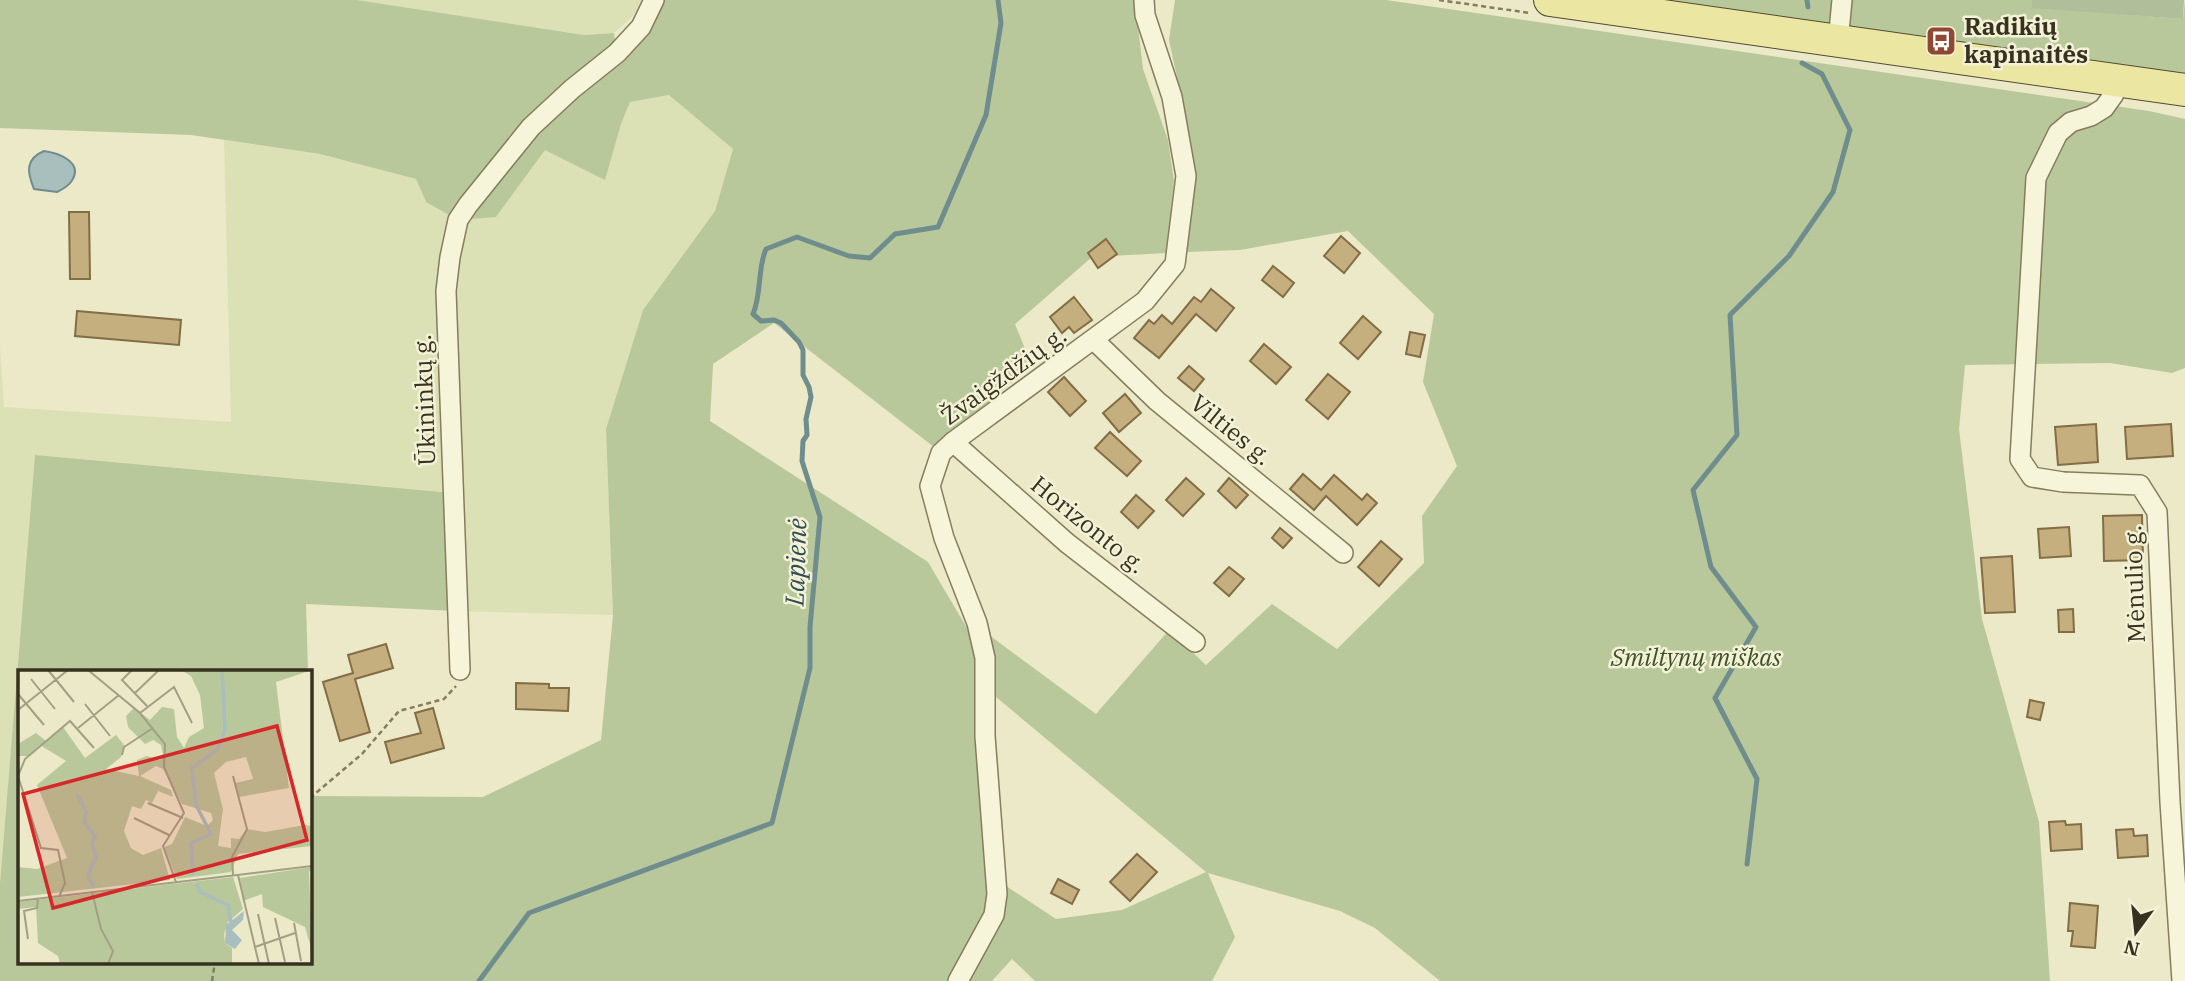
<svg xmlns="http://www.w3.org/2000/svg" width="2185" height="981" viewBox="0 0 2185 981" font-family="'IBM Plex Serif',serif">
<style>
.farmland{fill:#dce0b5}
.green{fill:#b8c89b}
.cemetery{fill:#b0be9a}
.water{fill:#a8bfbe;stroke:#6f8d8d;stroke-width:2}
.lines{fill:none;stroke-linecap:round;stroke-linejoin:round}
.stream{stroke:#6f8d8d;stroke-width:5}
.building{fill:#c6af7f;stroke:#826d45;stroke-width:2}
.street-casing{stroke:#857d5d;stroke-width:22}
.primary-casing{stroke:#534a31;stroke-width:34}
.path{stroke:#857d5d;stroke-width:2.5;stroke-dasharray:5 3.5;stroke-linecap:butt}
.street{stroke:#f6f5d9;stroke-width:19}
.primary{stroke:#ebe7a2;stroke-width:32}
.labels{text-anchor:middle;stroke-width:5;stroke-linejoin:round;paint-order:stroke}
.poi-label{font-size:24px;font-weight:bold;fill:#373120;stroke:#f3f2d6;text-anchor:start}
.street-label{font-size:24px;fill:#373120;stroke:#f3f2d6}
.park-label{font-size:24px;font-style:italic;fill:#3d5128;stroke:#f3f2d6}
.water-label{font-size:26px;font-style:italic;fill:#314e55;stroke:#f3f2d6}
.inset-river{fill:none;stroke:#a8bfbe;stroke-width:3.5}
.inset-road{fill:none;stroke:#a39f84;stroke-width:2}
.view{fill:#d62828;fill-opacity:0.15;stroke:#d62828;stroke-width:3.5}
.inset-edge{fill:none;stroke:#373120;stroke-width:3.5}
</style>
<rect width="100%" height="100%" fill="#ebe9c7"/>
<g class="farmland">
<path d="M357,0h286l-10,16 -19,17 -29,2z"/>
<path d="M669,95l64,54 -18,62 -72,99 -37,119 7,186 -157,-4 -421,-156 -35,428v-536l4,60 227,15 -7,-282 96,14 96,25 10,23 70,15 48,-67 77,-26 9,-22z"/>
</g>
<g class="green">
<path d="M0,0h357l227,35 30,-2 3,20 41,-53h477l8,69 25,71 6,41 -8,72 -74,4 -77,67 17,42 -98,81 -160,-124 -61,41 -3,57 218,141 49,83 26,239 53,35 66,-9 84,-38 -216,-180 -5,-60 111,82 73,-84 37,35 66,-61 65,45 87,-86 -2,-47 35,-50 -34,-84 11,-68 -86,-83 -108,19 -53,2 6,-49 -2,-61 -22,-102 6,-40h211l763,111 36,8v249l-13,5 -62,-10 -145,2 -6,64 23,190 57,203 11,159h-610l-65,-53 -35,-17 -132,-38 27,64 -23,44h-177l-23,-22 -20,22h-992v-98l35,-428 417,38 4,118 -150,-7 2,67h-289v291h291v-252l3,86 170,1 118,-57 12,-125 -7,-186 37,-119 72,-99 18,-62 -64,-54 -39,7 -9,22 -16,56 -60,-30 -49,67 -38,3 -32,-18 -10,-23 -96,-25 -129,-19 -191,-7z"/>
<path d="M1619,0h413v7l151,12 2,-19v80z"/>
</g>
<path class="cemetery" d="M2032,0h152l-1,19 -151,-11z"/>
<path class="water" d="M44,151c14,2 41,11 27,31 -3,4 -10,8 -14,10l-23,-3c-7,-17 -9,-30 10,-38z"/>
<g class="lines">
<g class="stream">
<path d="M1807,0l1,7"/>
<path d="M1747,864l10,-85 -42,-81 41,-71 -45,-60 -18,-77 44,-55 -7,-120 59,-59 44,-64 17,-62 -28,-56 -20,-11"/>
<path d="M479,981l50,-68 243,-90 38,-155v-41l10,-110 -18,-56 1,-20 4,-6 -1,-16 5,-22 -2,-10 -6,-12v-25l-4,-8 -18,-19 -7,-3 -13,1 -8,-7c9,-21 4,-44 13,-65l31,-12 52,19 21,2 25,-24 43,-7 48,-112 15,-92 -3,-23"/>
</g>
</g>
<g class="building">
<path d="M69,212h20l1,67h-20z"/>
<path d="M1341,236l19,17 -16,20 -20,-17z"/>
<path d="M1106,239l11,15 -19,14 -10,-15z"/>
<path d="M1273,266l21,17 -11,14 -21,-17z"/>
<path d="M1211,289l23,19 -18,23 -20,-17 -37,44 -25,-20 15,-18 5,4 8,-9 10,9 22,-27 7,5z"/>
<path d="M1074,297l18,23 -18,13 -5,-6 -7,6 -12,-16z"/>
<path d="M77,311l104,9 -2,25 -104,-9z"/>
<path d="M1363,316l18,16 -23,27 -18,-16z"/>
<path d="M1410,332l15,3 -5,22 -14,-3z"/>
<path d="M1264,344l27,23 -15,17 -26,-23z"/>
<path d="M1189,366l15,13 -10,12 -16,-13z"/>
<path d="M1328,374l22,18 -22,27 -22,-19z"/>
<path d="M1064,377l22,24 -16,15 -22,-24z"/>
<path d="M1125,394l16,19 -22,19 -16,-19z"/>
<path d="M2096,424l2,38 -40,3 -3,-38z"/>
<path d="M2171,424l2,32 -46,3 -2,-32z"/>
<path d="M1110,432l31,29 -14,15 -32,-28z"/>
<path d="M1303,474l18,16 13,-15 28,25 5,-6 10,9 -20,22 -31,-29 -12,14 -24,-21z"/>
<path d="M1186,478l18,16 -21,22 -17,-16z"/>
<path d="M1229,478l19,17 -12,13 -18,-17z"/>
<path d="M1136,495l18,16 -16,17 -17,-16z"/>
<path d="M2142,515l1,45 -39,1 -1,-45z"/>
<path d="M2069,527l2,29 -31,2 -2,-29z"/>
<path d="M1280,528l12,10 -9,10 -11,-10z"/>
<path d="M1381,541l21,18 -23,27 -21,-19z"/>
<path d="M2012,556l3,56 -30,1 -4,-55z"/>
<path d="M1229,567l15,12 -15,17 -15,-13z"/>
<path d="M2073,609l1,23h-15l-1,-22z"/>
<path d="M386,644l7,24 -38,11 15,53 -30,9 -17,-59 30,-9 -5,-18z"/>
<path d="M516,683l33,1v4h20l-1,23 -52,-2z"/>
<path d="M2030,700l14,3 -4,17 -13,-3z"/>
<path d="M433,708l11,40 -53,15 -6,-21 36,-9 -6,-20z"/>
<path d="M2065,821l1,4 15,-1 1,25 -31,2 -2,-29z"/>
<path d="M2133,829l1,7 13,-1 1,21 -30,2 -2,-28z"/>
<path d="M1137,854l20,18 -27,29 -20,-19z"/>
<path d="M1058,879l21,11 -7,14 -21,-11z"/>
<path d="M2070,903l28,3 -3,42 -24,-2 2,-15h-5z"/>
</g>
<g class="lines">
<g class="street-casing">
<g id="street">
<path d="M1838,42l4,-42"/>
<path d="M2116,80l-2,14 -10,14 -13,8 -20,6 -13,11 -22,45 -16,281 12,18 31,5 77,3 17,27 13,290 12,179"/>
<path d="M1094,340l63,61 186,152"/>
<path d="M953,442l114,101 128,99"/>
<path d="M460,670l-14,-379 4,-34 8,-37 10,-15 63,-78 41,-38 45,-36 24,-26 13,-27"/>
<path d="M958,981l36,-66 3,-21 -12,-158v-78l-8,-35 -33,-85 -14,-52 11,-33 12,-11 192,-141 30,-37 11,-88 -14,-79 -27,-82 -1,-15"/>
</g>
</g>
<g class="primary-casing">
<path id="primary" d="M1550,0l635,90"/>
</g>
<g class="path">
<path d="M1439,0l91,13"/>
<path d="M310,798l52,-44 37,-43 45,-12 12,-13"/>
<path d="M212,981l3,-19"/>
</g>
<use href="#street" class="street"/>
<use href="#primary" class="primary"/>
</g>
<defs>
<g id="bus-square" transform="scale(1.575)"><rect x="-9" y="-9" width="18" height="18" rx="4" fill="#8f4932" stroke="#f3f2d6"/><path d="M-5-6H5V4H4V6H2V4H-2V6H-4V4H-5ZM-3.5-4V0h7V-4ZM-3.5 1.2v1.5H-2V1.2ZM2 1.2v1.5H3.5V1.2Z" fill="#fff"/></g>
</defs>
<g fill-rule="evenodd">
<use href="#bus-square" x="1941" y="41"/>
</g>
<g class="labels">
<g class="poi-label">
<text x="1964" y="35">Radikių<tspan x="1964" dy="28">kapinaitės</tspan></text>
</g>
<g class="street-label">
<text transform="translate(1004 376) rotate(-36)" y="8">Žvaigždžių g.</text>
<text transform="translate(425 400) rotate(-92)" y="8">Ūkininkų g.</text>
<text transform="translate(1231 430) rotate(39)" y="8">Vilties g.</text>
<text transform="translate(1088 525) rotate(39)" y="8">Horizonto g.</text>
<text transform="translate(2135 584) rotate(-92)" y="8">Mėnulio g.</text>
</g>
<g class="park-label">
<text x="1696" y="666">Smiltynų miškas</text>
</g>
<g class="water-label">
<text transform="translate(796 562) rotate(-88)" y="9">Lapienė</text>
</g>
</g>
<g transform="translate(18 670)">
<rect width="294" height="294" fill="#ebe9c7"/>
<path d="M163,0h131l-36,12 13,106 -50,9 -4,-14 18,-4 -7,-22 -20,5 -12,11 9,36 -5,37 13,2v-10l8,1 8,-10 18,3 40,-7 7,1v20l-74,8 -7,18 -54,7 -13,-32 8,-3 13,-27 22,9 6,-6 -2,-7 -29,-9 -19,-35 -7,-3 -16,10 31,14 2,7 -15,-6 -6,12 -6,-3 -5,9 -9,-3 -8,25 7,17 12,7 18,-7 9,32 -152,17v-30l19,2 30,-11 -30,-73 29,-24 -26,-16 -12,11h-10v-12l18,-11 10,8 17,-14 22,31 31,-23 8,10 -3,12 -15,12 33,7 -2,-16 10,-4 13,4 3,-6 -2,-9 -8,-5 -8,4 -17,-17 -2,-11 8,-8 16,12 12,-13 12,2 3,28 7,11 5,-11 15,-9 -4,-33 -9,-19zM294,197l-3,5 3,79 -7,-24 -42,-20 -1,-13 -19,7 -3,-23zM215,207l10,32 -15,13 -4,12 1,9 7,5v16h-172l-2,-8 -20,-13 -2,-36 -18,2v-7z" fill="#b8c89b"/>
<path d="M226,241l-1,9 -11,10 10,10 -7,9 -10,-6 1,-18z" fill="#a8bfbe"/>
<path class="inset-river" d="M59,124l9,18 -2,10 11,14 -3,7 4,14 -8,18 6,13M175,205l-2,-32 20,-9 -15,-29 -4,-37 25,-18 8,-20 -3,-60M179,214l3,8 28,13 3,17"/>
<path class="inset-road" d="M30,0l26,32M70,0l52,43 25,31 -1,23 20,46 -21,33 13,36M114,0l-10,10 25,26M13,9l24,30M117,23l24,-23M0,24l26,31M67,34l25,32M0,40l50,-40M122,43l34,-26 18,36M60,58l41,-33M104,85l2,-8 29,-19M130,133l35,15M116,148l35,17M215,205l-1,-18 15,-28 -14,-53M220,205l21,89M74,222l9,37 12,22 -5,13M41,227l6,-14 -7,-33 -17,-2 -23,-72 7,-17 45,-38 24,27M0,231l294,-35M240,244l11,50M257,248l10,44M276,253l7,38M10,269l-4,-28 13,-3 1,-9M237,277l40,-14"/>
<path class="view" d="M259,56l30,114 -254,68 -30,-114z"/>
<rect width="294" height="294" class="inset-edge"/>
</g>
<g transform="translate(2136 932) rotate(195)" stroke="#f3f2d6" stroke-width="5" paint-order="stroke">
<path d="M0-5L12 26L0 18L-12 26Z" fill="#373120"/>
<text y="-10" font-size="19" font-weight="bold" text-anchor="middle" fill="#373120">N</text>
</g>
</svg>
